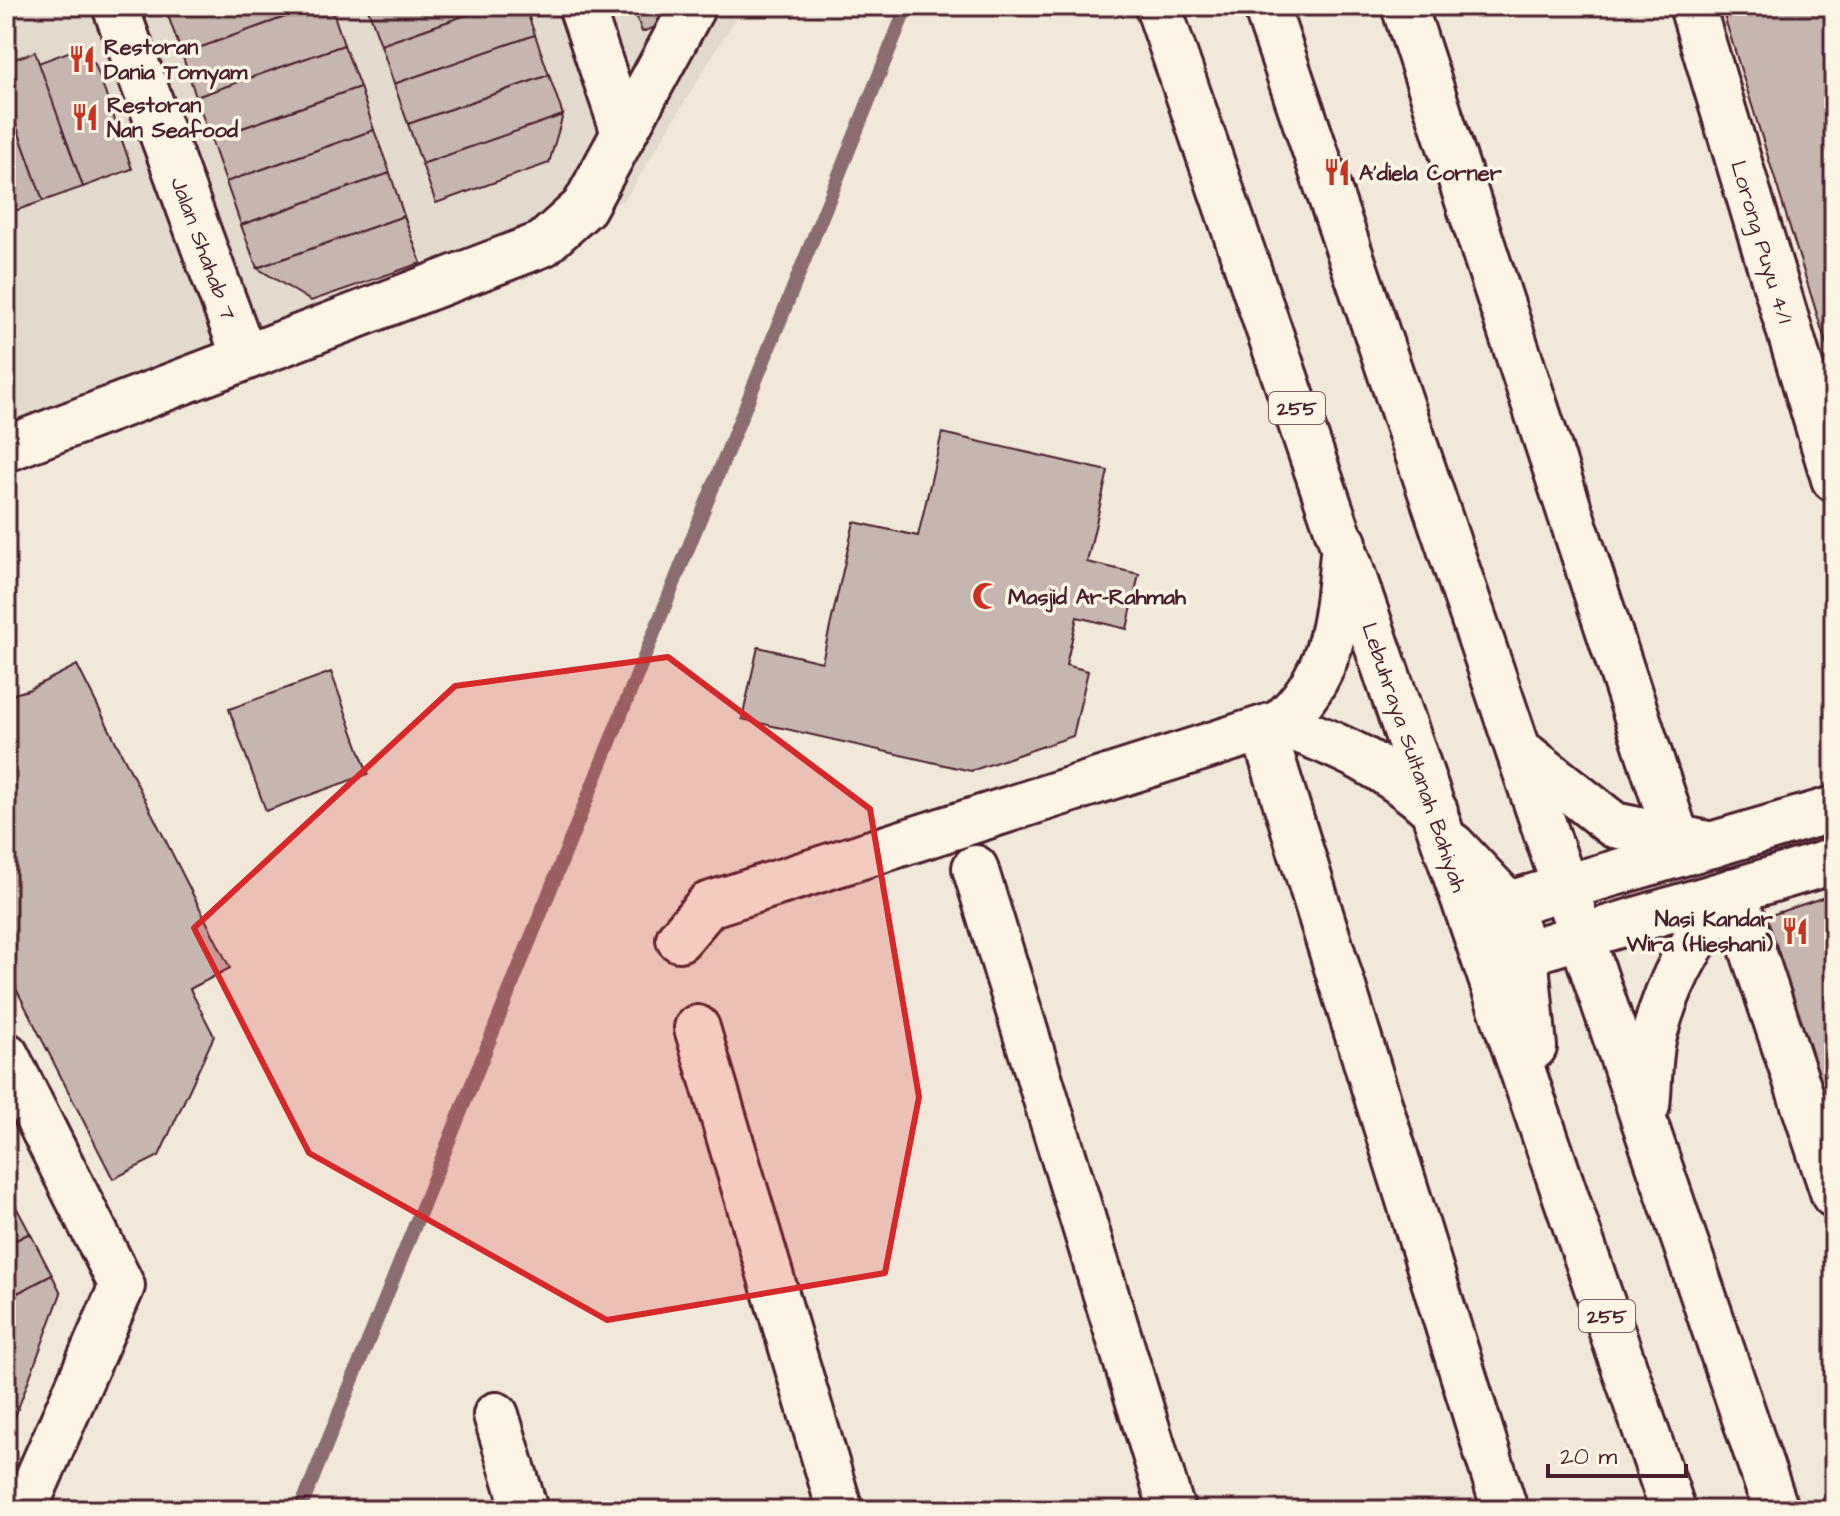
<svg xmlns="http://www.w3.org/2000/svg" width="1840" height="1516" viewBox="0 0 1840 1516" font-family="'Architects Daughter',sans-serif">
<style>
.built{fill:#e4d9cd}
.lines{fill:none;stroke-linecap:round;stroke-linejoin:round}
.stream{stroke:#8b6d6f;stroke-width:14}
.building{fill:#c7b6af;stroke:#4a1f2b;stroke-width:2}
.street-casing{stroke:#4a1f2b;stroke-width:50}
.primary-casing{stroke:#4a1f2b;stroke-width:50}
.street{stroke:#fcf5e5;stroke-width:44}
.primary{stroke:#fcf5e5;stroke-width:44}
.marked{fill:#d62828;fill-opacity:0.2;stroke:#d62828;stroke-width:6;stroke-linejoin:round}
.labels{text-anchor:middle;stroke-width:7;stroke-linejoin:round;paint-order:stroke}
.shield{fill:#fcf5e5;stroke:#7f5f63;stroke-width:2}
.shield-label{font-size:20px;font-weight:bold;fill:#4a1f2b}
.poi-label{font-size:22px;font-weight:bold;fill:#4a1f2b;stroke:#fcf5e5;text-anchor:start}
.street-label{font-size:22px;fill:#4a1f2b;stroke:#fcf5e5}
</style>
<rect width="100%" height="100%" fill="#f1e8da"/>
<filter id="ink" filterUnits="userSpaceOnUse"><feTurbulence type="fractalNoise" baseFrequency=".0125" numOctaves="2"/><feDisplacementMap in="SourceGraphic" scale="16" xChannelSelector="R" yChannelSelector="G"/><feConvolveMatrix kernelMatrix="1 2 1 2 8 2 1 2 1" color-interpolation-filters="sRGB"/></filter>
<g filter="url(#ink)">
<path class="built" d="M6,6h737l-118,194 -619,227z"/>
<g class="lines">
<path class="stream" d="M300,1510l607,-1504"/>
</g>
<g class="building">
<path d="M178,6h138l-134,48 -16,-44z"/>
<path d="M316,6h15l13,39 -148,52 -14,-43z"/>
<path d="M367,6h125l-111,39z"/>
<path d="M492,6h33l10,29 -141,49 -13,-39z"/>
<path d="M633,6h44l-7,16 -28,10z"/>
<path d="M1721,6h113v363z"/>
<path d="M535,35l14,40 -141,49 -14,-40z"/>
<path d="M344,45l16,42 -149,52 -15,-42z"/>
<path d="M71,51l24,13 37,105 -49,18 -45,-124z"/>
<path d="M35,52l48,135 -40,14 -37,-104v-35z"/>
<path d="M549,75l14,40 -141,49 -14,-40z"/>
<path d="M360,87l14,43 -148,52 -15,-43z"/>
<path d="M6,97l37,104 -37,13z"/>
<path d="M563,115l-14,48 -113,40 -14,-39z"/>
<path d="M374,130l16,43 -149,52 -15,-43z"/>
<path d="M390,173l14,43 -147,52 -16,-43z"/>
<path d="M404,216l17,47 -110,38 -54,-33z"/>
<path d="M942,433l166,38 -21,91 52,12 -12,55 -50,-12 -11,48 22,6 -15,65 -102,35 -229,-52 16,-72 64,15 32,-140 64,14z"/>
<path d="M77,665l153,303 -40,21 24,47 -55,120 -46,23 -107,-210v-273l22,-6z"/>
<path d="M331,672l37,102 -102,37 -37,-102z"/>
<path d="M1834,894v245l-75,-220z"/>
<path d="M7,1190l23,43 -24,12v-54z"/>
<path d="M30,1233l22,42 -46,24v-54z"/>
<path d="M52,1275l9,18 -55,148v-142z"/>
</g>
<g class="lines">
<g class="street-casing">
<g id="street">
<path id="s1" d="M115,6l129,350"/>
<path d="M581,6l42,124"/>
<path d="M1404,6l273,833"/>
<path id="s2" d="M1692,6l142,473"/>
<path d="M6,449l537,-205 41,-37 109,-201"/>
<path d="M1280,723c65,25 103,41 155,88"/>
<path d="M1263,729l242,781"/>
<path d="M975,868l197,642"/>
<path d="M1733,891l101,304"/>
<path d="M1508,904l326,-95"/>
<path d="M679,939l29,-34 572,-182c57,-50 57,-109 64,-180"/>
<path d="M1525,953l309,-92"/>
<path d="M697,1028l143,482"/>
<path d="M6,1055l116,231 -98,224"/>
<path d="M496,1415l29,95"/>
</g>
</g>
<g class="primary-casing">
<g id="primary">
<path id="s3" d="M1158,6l515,1504"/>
<path d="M1266,6l510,1504"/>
<path d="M1520,751l94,74 99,20"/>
<path d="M1452,845l56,59 17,49 9,94"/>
<path d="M1647,1106c3,-23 1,-51 8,-74 14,-53 41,-100 78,-141"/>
</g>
</g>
<use href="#street" class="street"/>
<use href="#primary" class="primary"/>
</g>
</g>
<path class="marked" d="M668,657l202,152 49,288 -34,176 -278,47 -298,-167 -115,-225 261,-242z"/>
<defs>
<g id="restaurant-bare" transform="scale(2.16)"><path d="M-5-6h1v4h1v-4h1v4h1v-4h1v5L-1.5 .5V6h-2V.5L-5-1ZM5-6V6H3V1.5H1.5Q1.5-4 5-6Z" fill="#c8321e" stroke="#fcf5e5" stroke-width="2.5" paint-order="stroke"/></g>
<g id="mosque-bare" transform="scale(2.16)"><path d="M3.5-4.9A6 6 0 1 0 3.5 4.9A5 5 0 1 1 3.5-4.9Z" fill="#c8321e" stroke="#fcf5e5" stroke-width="2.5" paint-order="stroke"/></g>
</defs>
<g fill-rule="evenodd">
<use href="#restaurant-bare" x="82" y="59"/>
<use href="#restaurant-bare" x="85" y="117"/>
<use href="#restaurant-bare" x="1337" y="172"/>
<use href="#mosque-bare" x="986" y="596"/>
<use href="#restaurant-bare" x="1795" y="931"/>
</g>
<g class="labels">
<g class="shield">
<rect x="1269" y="392" width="56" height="32" rx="6"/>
<rect x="1579" y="1300" width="56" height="32" rx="6"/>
</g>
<g class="shield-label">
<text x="1297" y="415">255</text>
<text x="1607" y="1323">255</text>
</g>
<g class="poi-label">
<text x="104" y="54">Restoran<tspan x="104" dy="25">Dania Tomyam</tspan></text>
<text x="107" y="112">Restoran<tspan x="107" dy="25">Nan Seafood</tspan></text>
<text x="1359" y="180">A'diela Corner</text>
<text x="1008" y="604">Masjid Ar-Rahmah</text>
<text x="1773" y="926" text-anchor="end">Nasi Kandar<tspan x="1773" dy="25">Wira (Hieshani)</tspan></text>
</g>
<g class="street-label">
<text dy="8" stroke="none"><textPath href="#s2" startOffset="246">Lorong Puyu 4/1</textPath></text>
<text dy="8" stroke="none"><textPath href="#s1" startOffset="258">Jalan Shahab 7</textPath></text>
<text dy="8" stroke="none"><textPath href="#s3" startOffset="794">Lebuhraya Sultanah Bahiyah</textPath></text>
</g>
</g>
<rect width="1840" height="1516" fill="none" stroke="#fcf5e5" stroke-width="32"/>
<rect x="16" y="16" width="1808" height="1484" fill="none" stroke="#4a1f2b" stroke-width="3" filter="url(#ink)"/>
<path d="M1548 1464v12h138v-12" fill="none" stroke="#4a1f2b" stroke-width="4"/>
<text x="1560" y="1464" font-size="24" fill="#4a1f2b" stroke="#fcf5e5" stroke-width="6" paint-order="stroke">20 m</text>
</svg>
